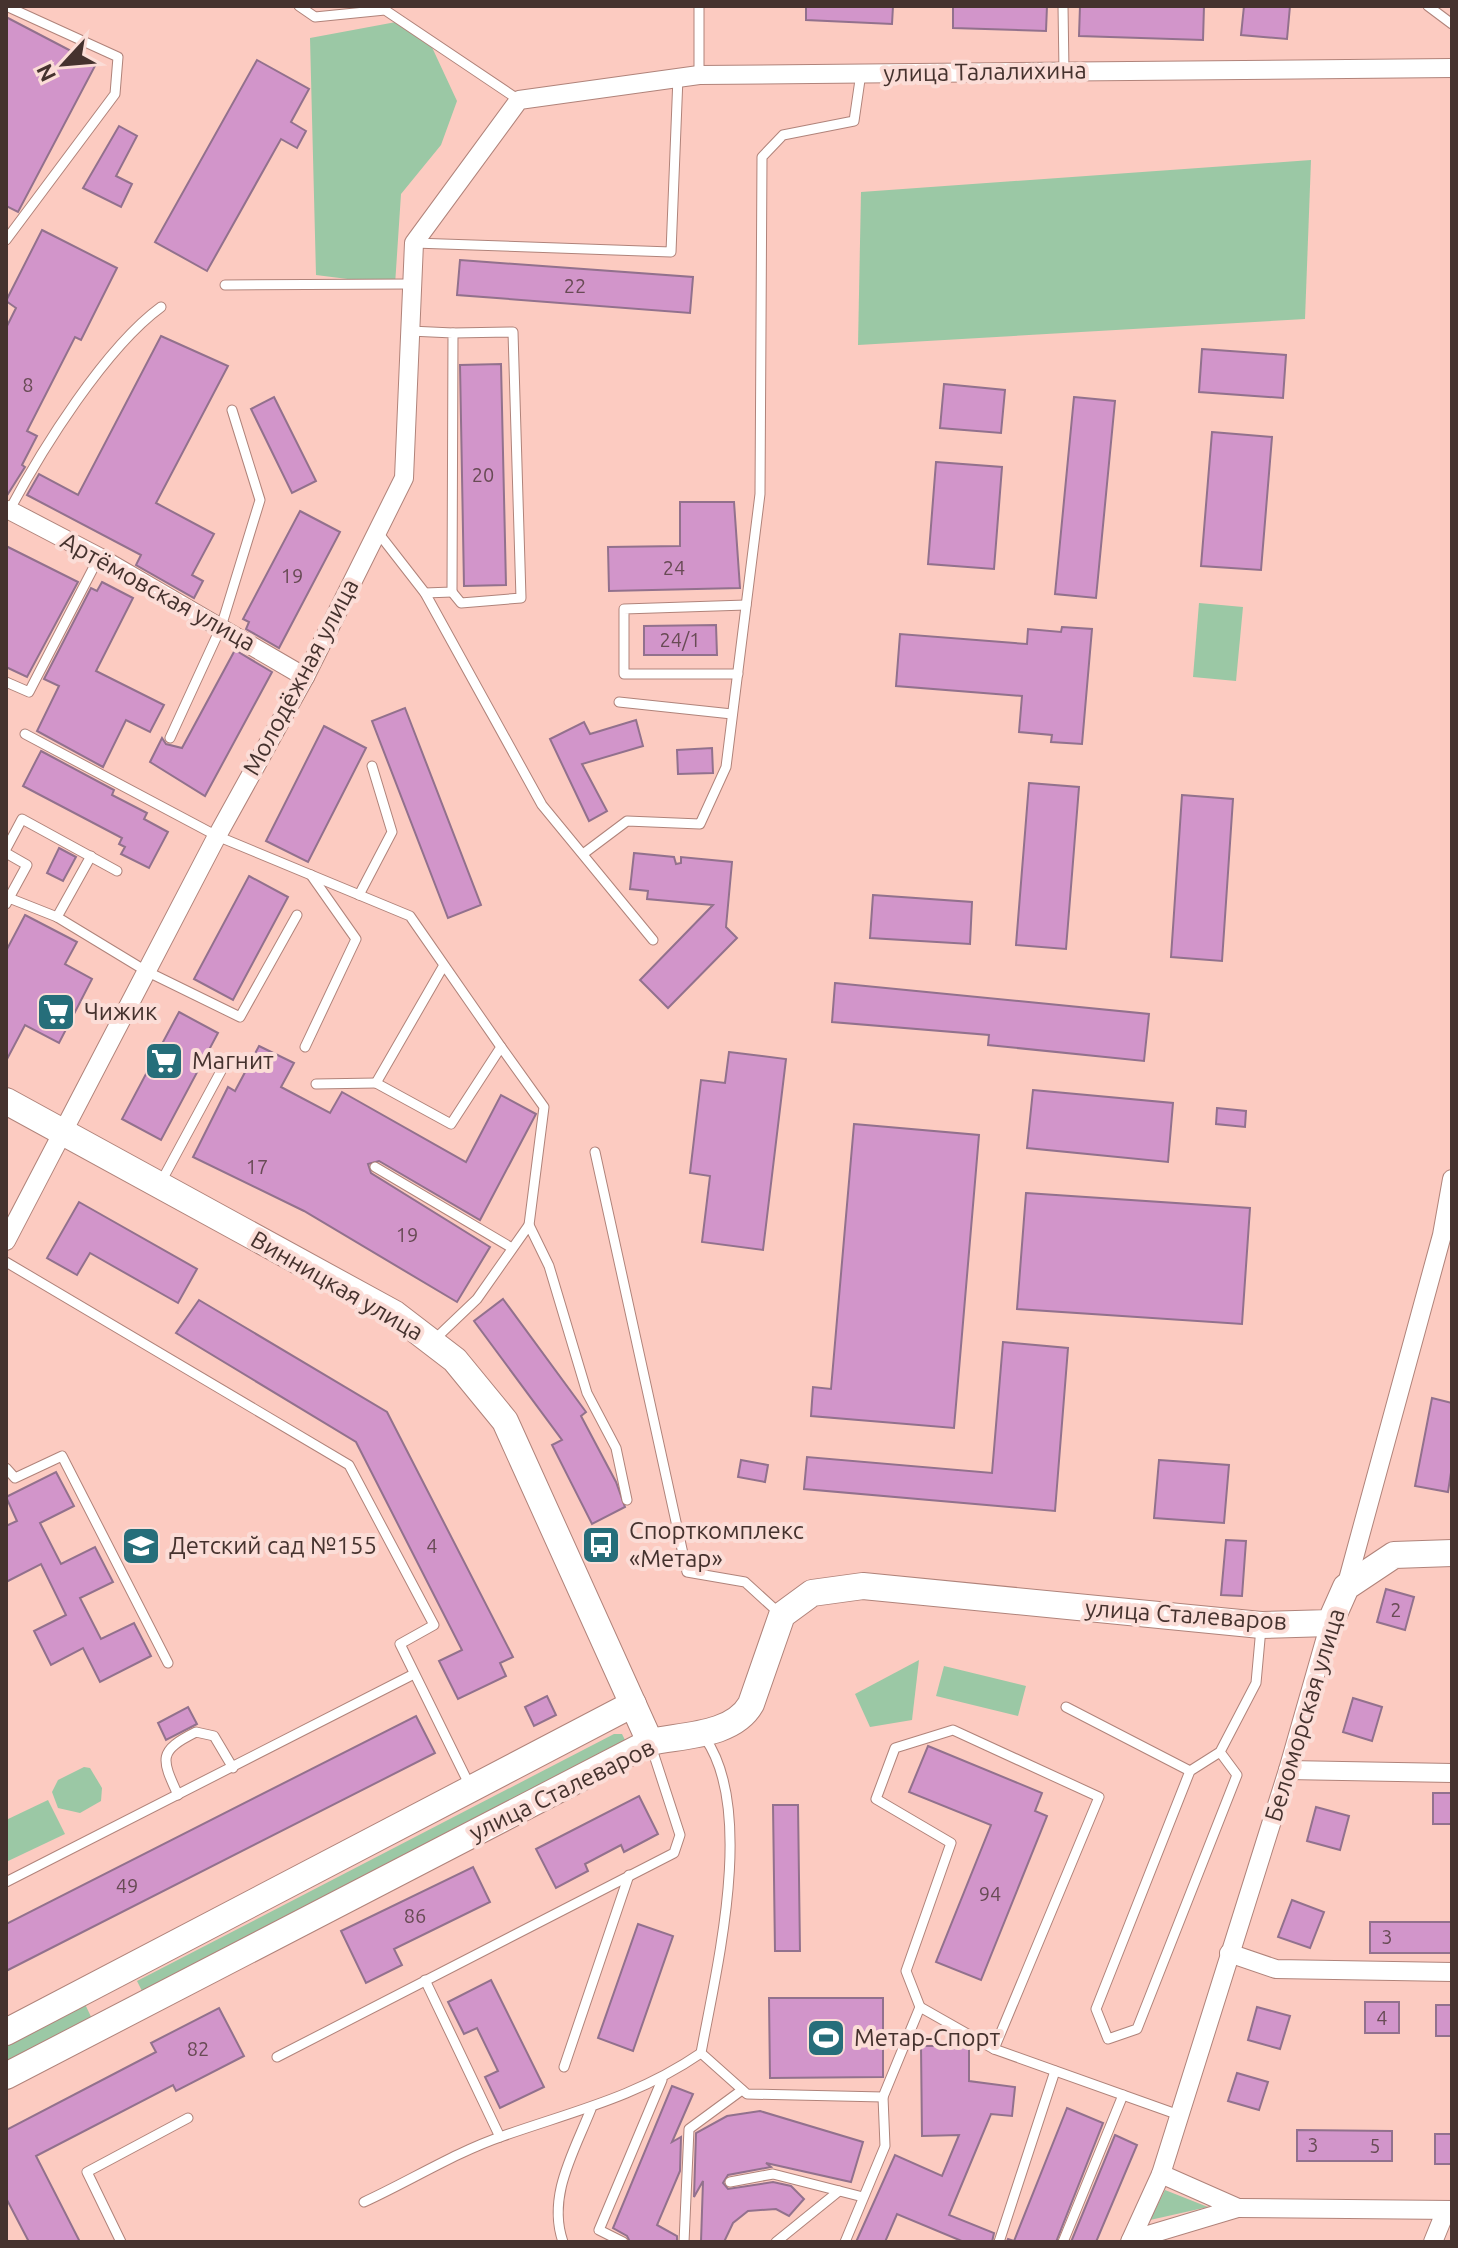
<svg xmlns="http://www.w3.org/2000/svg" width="1458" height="2248" viewBox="0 0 1458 2248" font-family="Ubuntu,sans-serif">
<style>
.green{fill:#9bc8a5}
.building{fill:#d295ca;stroke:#92718d;stroke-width:2}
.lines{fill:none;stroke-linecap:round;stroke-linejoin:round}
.lane-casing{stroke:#b0837a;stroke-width:11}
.street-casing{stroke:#b0837a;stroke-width:20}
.secondary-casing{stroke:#b0837a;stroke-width:28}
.lane{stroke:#fff;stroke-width:9}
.street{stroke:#fff;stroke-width:18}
.secondary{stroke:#fff;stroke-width:26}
.labels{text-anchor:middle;stroke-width:8;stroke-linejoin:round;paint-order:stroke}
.number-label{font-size:20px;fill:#684b55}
.street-label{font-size:24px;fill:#45322e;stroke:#fbddd7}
.poi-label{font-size:24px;fill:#45322e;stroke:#fbddd7;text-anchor:start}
</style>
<rect width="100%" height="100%" fill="#fccbc1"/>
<g class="green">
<path d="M396,22l34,21 27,58 -16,44 -40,49 -6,91 -79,-10 -6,-237z"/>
<path d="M1311,160l-6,159 -447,26 3,-153z"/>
<path d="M1199,603l44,4 -7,74 -43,-4z"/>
<path d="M919,1660l-7,60 -42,7 -15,-33z"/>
<path d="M944,1666l82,20 -8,30 -82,-20z"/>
<path d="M614,1734h8l5,10 -482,253 -8,-16z"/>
<path d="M84,1767l6,1 12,20 -1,13 -21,12 -22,-5 -6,-16 6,-12z"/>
<path d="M48,1800l17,34 -59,28v-42z"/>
<path d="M84,2002l10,21 -88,46v-26z"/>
<path d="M1165,2190l43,17 -58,13z"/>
</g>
<g class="building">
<path d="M806,6h87l-1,18 -86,-4z"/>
<path d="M953,6h94l-1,25 -93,-3z"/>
<path d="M1080,6h124l-1,34 -124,-4z"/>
<path d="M1244,6h46l-3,33 -46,-4z"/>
<path d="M6,17l90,47 -78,148 -12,-6z"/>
<path d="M257,60l52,29 -18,33 15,9 -9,17 -16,-9 -74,132 -52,-29z"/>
<path d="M119,126l18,10 -21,40 16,8 -11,23 -38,-19z"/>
<path d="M42,230l75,38 -36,72 -6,-3 -48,94 10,5 -15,29 3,2 -19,30v-169l10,-20 -10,-7z"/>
<path d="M460,260l233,17 -3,36 -233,-18z"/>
<path d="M161,336l67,30 -72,137 58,31 -22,41 11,6 -9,17 -58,-33 5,-10 -114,-60 12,-21 39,21z"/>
<path d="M1202,349l84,6 -3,43 -84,-6z"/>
<path d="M501,364l5,221 -42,1 -4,-221z"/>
<path d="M944,384l61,6 -4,43 -61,-5z"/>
<path d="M274,397l42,84 -24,12 -41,-84z"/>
<path d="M1074,397l41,4 -19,197 -41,-4z"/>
<path d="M1212,432l60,5 -11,133 -60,-4z"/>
<path d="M936,462l66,5 -8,102 -66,-5z"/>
<path d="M680,502h54l6,86 -131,3 -1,-44 72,-1z"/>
<path d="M300,511l40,21 -61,116 -33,-19 3,-7 -6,-3z"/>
<path d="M6,546l72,36 -51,95 -21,-10z"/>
<path d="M102,582l31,16 -37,73 68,34 -14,27 -24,-12 -23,47 -66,-36 22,-45 -15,-7 47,-91 6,3z"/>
<path d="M716,625l1,30h-73v-29z"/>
<path d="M1062,627l30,2 -10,115 -31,-2 1,-7 -33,-3 3,-36 -126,-10 4,-52 127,10 1,-15 33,3z"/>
<path d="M235,650l37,22 -67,124 -55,-34 12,-24 4,6 16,4z"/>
<path d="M405,708l76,197 -33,13 -76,-197z"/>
<path d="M636,720l7,26 -61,18 25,47 -18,10 -39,-82 34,-17 6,12z"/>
<path d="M324,726l42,22 -58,114 -42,-21z"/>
<path d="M712,748l1,25 -35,1 -1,-24z"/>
<path d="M41,751l73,39 -2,5 35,18 -3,6 24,13 -19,36 -28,-14 4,-7 -6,-3 3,-6 -99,-52z"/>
<path d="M1029,783l50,4 -13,162 -50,-4z"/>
<path d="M1182,795l51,4 -11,162 -51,-4z"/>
<path d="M59,848l17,9 -13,24 -16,-8z"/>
<path d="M634,853l40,4 2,7 5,-1v-6l51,5 -6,65 11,11 -69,70 -28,-28 73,-75 -66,-6 1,-8 -18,-2z"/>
<path d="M249,876l39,21 -55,103 -39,-21z"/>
<path d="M873,895l99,7 -2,42 -100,-6z"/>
<path d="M25,915l52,27 -12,22 27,15 -33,64 -34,-18 -19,36v-110z"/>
<path d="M835,983l314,31 -5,47 -156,-16 1,-10 -157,-13z"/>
<path d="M179,1012l39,21 -57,107 -39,-21z"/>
<path d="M259,1046l35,17 -13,24 49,26 12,-21 124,70 35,-67 35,19 -56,106 -101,-59 -11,3 3,9 119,74 -33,55 -153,-91 -111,-54 35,-70 7,4z"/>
<path d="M729,1052l57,7 -23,191 -61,-8 8,-66 -20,-3 11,-93 24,3z"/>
<path d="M1033,1090l140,13 -5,59 -141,-14z"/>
<path d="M1217,1108l29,3 -1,16 -29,-3z"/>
<path d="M854,1124l125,11 -25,293 -143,-12 2,-29 18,2z"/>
<path d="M1026,1193l224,15 -8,116 -225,-15z"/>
<path d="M79,1202l118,67 -19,34 -88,-50 -13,22 -30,-17z"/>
<path d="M503,1299l83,113 -5,4 35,66 9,25 -33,17 -40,-79 10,-5 -88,-119z"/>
<path d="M199,1300l188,112 126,245 -13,6 6,13 -48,23 -19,-38 23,-11 -106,-208 -180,-109z"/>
<path d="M1003,1342l65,6 -13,163 -251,-22 3,-32 185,16z"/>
<path d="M1432,1398l20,5v63l-4,26 -33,-6z"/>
<path d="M741,1460l27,5 -3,17 -27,-5z"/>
<path d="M1159,1460l70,5 -5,58 -70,-5z"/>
<path d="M56,1472l18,34 -34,17 21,41 34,-17 18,35 -33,16 21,41 33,-16 17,33 -51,26 -17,-34 -32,17 -17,-34 32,-16 -25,-51 -35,18v-56l11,-5 -11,-24z"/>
<path d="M1226,1540l20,1 -4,55 -21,-1z"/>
<path d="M1386,1589l28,8 -9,33 -28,-8z"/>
<path d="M547,1696l9,19 -22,11 -9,-19z"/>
<path d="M1353,1698l29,9 -10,34 -29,-9z"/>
<path d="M188,1707l9,17 -31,16 -8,-17z"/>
<path d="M416,1716l19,37 -429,218v-47z"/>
<path d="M928,1746l114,47 -7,18 12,5 -66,164 -45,-18 55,-137 -82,-33z"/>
<rect x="1433" y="1793" width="19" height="31"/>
<path d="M639,1796l19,38 -34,18 -3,-7 -36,19 3,7 -32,17 -20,-39z"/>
<path d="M773,1805h25l2,146h-25z"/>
<path d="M1316,1807l33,9 -9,34 -33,-9z"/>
<path d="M473,1867l17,35 -96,47 8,16 -36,18 -25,-52z"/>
<path d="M1292,1900l32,12 -14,36 -32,-11z"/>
<rect x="1370" y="1922" width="82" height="31"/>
<path d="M638,1924l35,12 -40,115 -35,-13z"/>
<path d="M491,1980l53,107 -44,21 -15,-31 13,-6 -21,-43 -13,6 -16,-32z"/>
<path d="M769,1998h114v79l-113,1z"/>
<rect x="1365" y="2002" width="34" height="31"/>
<rect x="1436" y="2005" width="16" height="31"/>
<path d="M1257,2007l33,9 -10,33 -32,-9z"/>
<path d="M219,2008l25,48 -68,35 -3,-6 -137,71 44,86h-51l-23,-44v-68l150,-78 -5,-9z"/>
<path d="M921,2046h48v35l46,6 -3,29 -21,-2 -42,101 45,18 -2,9h-28l-67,-28 -12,28h-29l39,-87 47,21 17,-41 -37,1z"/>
<path d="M1237,2073l31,9 -9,28 -31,-9z"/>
<path d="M672,2086l21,8 -21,48 9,-5 -1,34 -23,54 20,11v6h-47l-3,-6 -14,-8z"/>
<path d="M1067,2108l36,15 -47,119h-49l1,-3 6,2z"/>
<path d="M760,2111l103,31 -12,40 -85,-19 5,4 -43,8 -5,8 5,6 45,-7 18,4 13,13 -15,17 -13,-7 -28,2 -15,12 -9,19h-23l2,-61 -9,16 2,-64 31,-17z"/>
<path d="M1297,2130l95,1v30h-95z"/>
<rect x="1435" y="2134" width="17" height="30"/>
<path d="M1115,2135l22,10 -41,97h-25z"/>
</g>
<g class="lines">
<g class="lane-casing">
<g id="lane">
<path d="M6,6l112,51 -3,37 -109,146"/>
<path d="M299,6l16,11 70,-7 134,90"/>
<path d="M1063,6l1,65"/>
<path d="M1428,6l24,18"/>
<path d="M699,75v-69"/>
<path d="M414,243l257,9 7,-175"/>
<path d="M225,285l186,-1"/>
<path d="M410,331l43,2 -1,259 -27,1"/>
<path d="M9,511c33,-62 96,-163 152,-204"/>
<path d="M376,530l49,63 117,212 111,135"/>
<path d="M452,592l9,11 60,-5 -8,-266 -60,1"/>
<path d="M738,674h-114v-65l122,-4"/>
<path d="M6,682l23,10 70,-135"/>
<path d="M619,702l113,12"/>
<path d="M25,734l192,102 193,80 91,131 -50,77 -75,-41 68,-118"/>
<path d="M170,738l51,-111 39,-127 -28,-90"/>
<path d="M6,849l16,-30 95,52"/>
<path d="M6,853l21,12 -18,33"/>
<path d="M583,854l44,-33 73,3 26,-57 34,-273 2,-337 21,-22 71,-14 7,-48"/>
<path d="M359,895l33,-63 -20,-66"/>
<path d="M6,904l3,-6 48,19 89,54 94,46 57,-102"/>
<path d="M57,917l34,-61"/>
<path d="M305,1047l51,-108 -45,-64"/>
<path d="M501,1047l43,60 -15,118"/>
<path d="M316,1084l60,-1"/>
<path d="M595,1152l92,420 58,10 34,31"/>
<path d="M375,1167l137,81"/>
<path d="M161,1182l60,-111"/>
<path d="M6,1262l343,203 85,160 -34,19 70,142"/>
<path d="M434,1340l43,-41 52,-74 20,41 38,127 29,55 11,52"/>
<path d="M6,1468l9,10 47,-22 106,207"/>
<path d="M1066,1707l124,64"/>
<path d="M705,1738c51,73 11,232 -4,315l46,41 136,3 37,-90 74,42 185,66"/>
<path d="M1220,1752l-30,19 -94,238 12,30 29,-10 100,-254 -17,-23 36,-69 5,-55"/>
<path d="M178,1795c-17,-37 -20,-44 18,-63l18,4 19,32"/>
<path d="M6,1882l408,-208"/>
<path d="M425,1980l75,157"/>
<path d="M920,2007l-14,-36 45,-128 -75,-44 19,-51 58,-18 146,67 -105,252"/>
<path d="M277,2057l397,-204 6,-18 -29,-89"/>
<path d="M564,2067l65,-192"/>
<path d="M730,2182l43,-8 90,23"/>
<path d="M364,2202c46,-21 92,-50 139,-66 71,-25 134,-39 198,-83"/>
<path d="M121,2242l-34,-70 101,-54"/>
<path d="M563,2242c-16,-46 11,-90 28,-133"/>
<path d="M623,2242l-24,-12 63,-150"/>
<path d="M684,2242l5,-113 53,-39"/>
<path d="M776,2242l63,-51"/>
<path d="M845,2242l40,-96 -2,-49"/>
<path d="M999,2242l56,-171"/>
<path d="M1063,2242l60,-147"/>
</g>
</g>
<g class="street-casing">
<g id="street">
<path d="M9,510l90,47 206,120"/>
<path d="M6,1241l211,-405 88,-159 99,-199 10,-235 105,-143 180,-25 753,-7"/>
<path d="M1346,1587l96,-352 10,-56"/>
<path d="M1288,1770l164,3"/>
<path d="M1229,1953l47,16 176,3"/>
<path d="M1238,2208l214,2"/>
<path d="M1131,2240l107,-32 -77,-34"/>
<path d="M1130,2242l31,-68 127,-404 42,-147"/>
<path d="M1433,2242l13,-32"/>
</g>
</g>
<g class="secondary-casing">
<g id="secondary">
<path d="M6,1101l389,213 60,46 50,61 145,321"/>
<path d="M6,2032l627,-328"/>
<path d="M6,2076l644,-334c33,-7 83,-6 101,-38l31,-89 30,-22 51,-7 398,39 69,-2 16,-36 48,-32 58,-2"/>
</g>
</g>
<use href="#lane" class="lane"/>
<use href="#street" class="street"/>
<use href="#secondary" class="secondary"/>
</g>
<defs>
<g id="supermarket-square" transform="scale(2)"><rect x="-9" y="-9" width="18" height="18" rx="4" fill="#266e7a" stroke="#fbddd7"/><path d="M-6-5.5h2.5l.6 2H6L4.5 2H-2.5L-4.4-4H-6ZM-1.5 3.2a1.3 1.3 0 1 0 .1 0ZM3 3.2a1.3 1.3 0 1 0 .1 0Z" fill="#fff"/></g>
<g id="bus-square" transform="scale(2)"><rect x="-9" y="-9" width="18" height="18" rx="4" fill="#266e7a" stroke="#fbddd7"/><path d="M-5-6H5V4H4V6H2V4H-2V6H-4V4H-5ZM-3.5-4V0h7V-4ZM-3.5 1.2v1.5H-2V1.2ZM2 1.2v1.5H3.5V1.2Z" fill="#fff"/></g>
<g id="school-square" transform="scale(2)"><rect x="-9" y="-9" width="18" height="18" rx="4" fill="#266e7a" stroke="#fbddd7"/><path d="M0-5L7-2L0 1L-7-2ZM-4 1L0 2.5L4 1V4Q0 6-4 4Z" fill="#fff"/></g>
<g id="stadium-square" transform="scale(2)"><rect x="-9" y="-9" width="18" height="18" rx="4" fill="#266e7a" stroke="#fbddd7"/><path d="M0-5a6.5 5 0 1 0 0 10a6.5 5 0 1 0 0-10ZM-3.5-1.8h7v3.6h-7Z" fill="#fff"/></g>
</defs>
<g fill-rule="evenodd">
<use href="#supermarket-square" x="56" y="1012"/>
<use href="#supermarket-square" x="164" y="1061"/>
<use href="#bus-square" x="601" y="1545"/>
<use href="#school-square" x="141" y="1546"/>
<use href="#stadium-square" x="826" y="2038"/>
</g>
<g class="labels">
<g class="number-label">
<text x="575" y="293">22</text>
<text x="28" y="392">8</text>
<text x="483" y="482">20</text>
<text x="674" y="575">24</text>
<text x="292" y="583">19</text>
<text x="680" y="647">24/1</text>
<text x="257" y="1174">17</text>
<text x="407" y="1242">19</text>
<text x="432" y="1553">4</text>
<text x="1396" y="1617">2</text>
<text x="127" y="1893">49</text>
<text x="990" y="1901">94</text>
<text x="415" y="1923">86</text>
<text x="1387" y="1944">3</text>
<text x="1382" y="2025">4</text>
<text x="198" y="2056">82</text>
<text x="1313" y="2152">3</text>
<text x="1375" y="2153">5</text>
</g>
<g class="street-label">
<text transform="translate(985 72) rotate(-1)" y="8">улица Талалихина</text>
<text transform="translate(158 592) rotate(29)" y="8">Артёмовская улица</text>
<text transform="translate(301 677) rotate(-62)" y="8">Молодёжная улица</text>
<text transform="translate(337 1286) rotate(30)" y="8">Винницкая улица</text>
<text transform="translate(1186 1615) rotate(4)" y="8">улица Сталеваров</text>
<text transform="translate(1305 1715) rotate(-73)" y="8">Беломорская улица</text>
<text transform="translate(562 1790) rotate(-26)" y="8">улица Сталеваров</text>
</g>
<g class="poi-label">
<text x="84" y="1020">Чижик</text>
<text x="192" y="1069">Магнит</text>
<text x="629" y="1539">Спорткомплекс<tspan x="629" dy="28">«Метар»</tspan></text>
<text x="169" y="1554">Детский сад №155</text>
<text x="854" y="2046">Метар-Спорт</text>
</g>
</g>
<rect width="1458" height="2248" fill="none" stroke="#45322e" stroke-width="16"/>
<g transform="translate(64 64) rotate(244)" stroke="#fbddd7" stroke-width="6" paint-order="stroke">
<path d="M0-6L14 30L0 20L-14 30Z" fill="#45322e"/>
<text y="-12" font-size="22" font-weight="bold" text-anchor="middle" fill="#45322e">N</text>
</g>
</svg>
